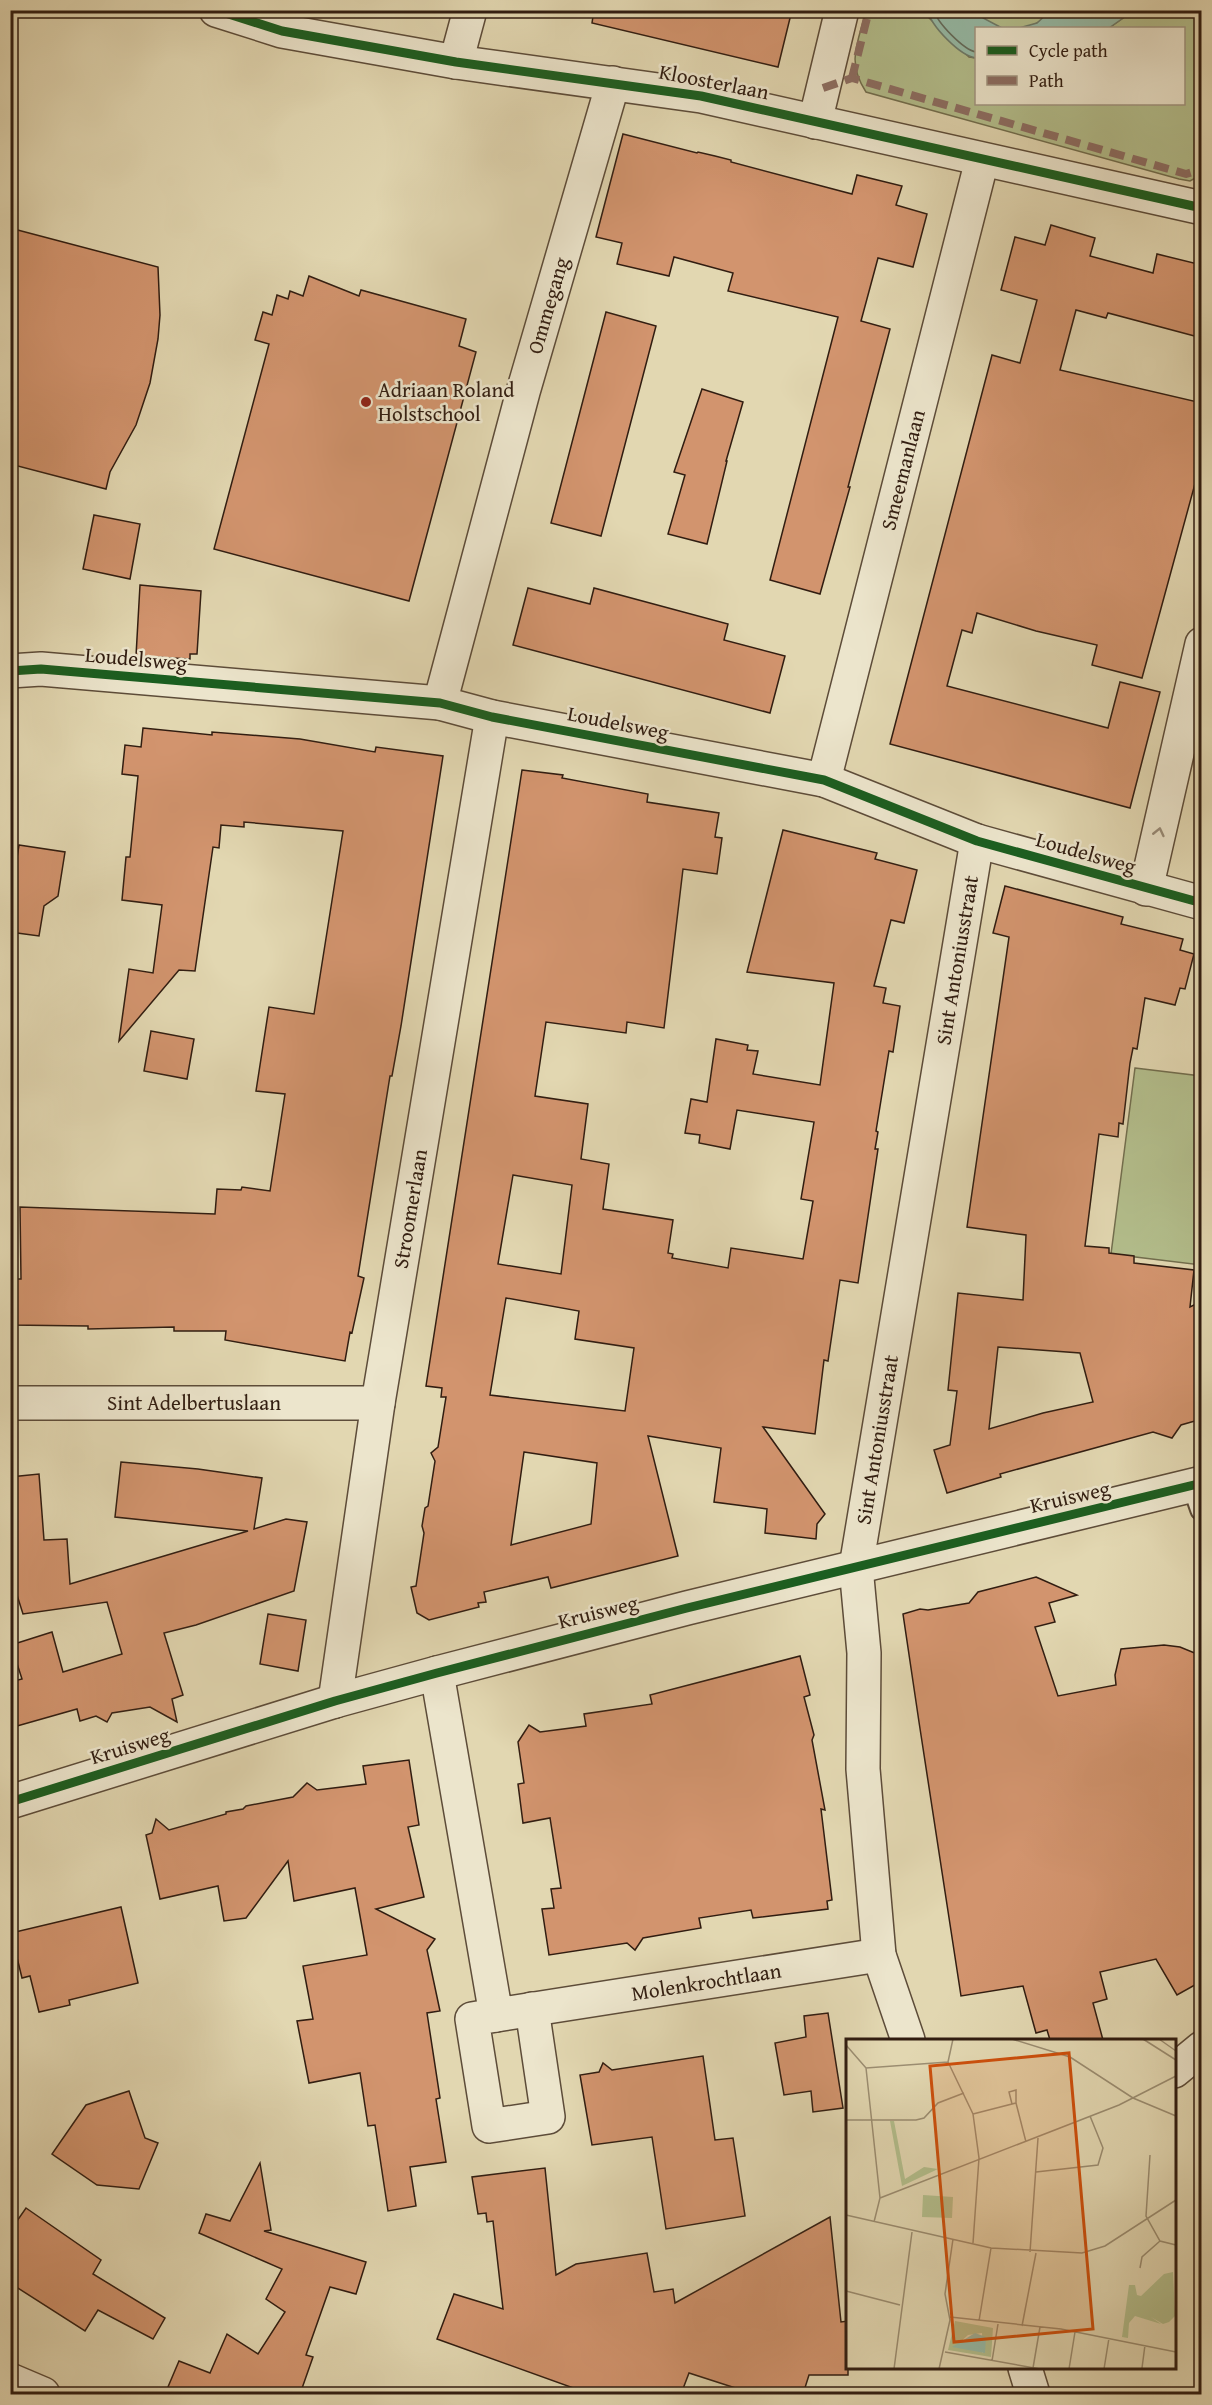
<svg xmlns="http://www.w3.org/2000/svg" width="1212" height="2405" viewBox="0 0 1212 2405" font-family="'Gentium Book Plus',serif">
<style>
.green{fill:#b3be8c;stroke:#726e4e;stroke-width:1.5}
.water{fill:#96baa6;stroke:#6e7b6a;stroke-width:1.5}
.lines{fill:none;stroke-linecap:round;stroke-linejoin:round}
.shore{stroke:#646c5c;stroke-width:1.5}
.building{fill:#d2946e;stroke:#311d11;stroke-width:1.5;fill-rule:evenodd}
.lane-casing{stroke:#5d4c39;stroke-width:26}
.street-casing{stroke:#5d4c39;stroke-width:36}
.lane{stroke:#ece5cc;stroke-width:22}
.street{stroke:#ece5cc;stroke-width:33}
.quiet{stroke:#8d6e63;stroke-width:8;stroke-dasharray:15 8;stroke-linecap:butt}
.cycleway-casing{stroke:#ece5cc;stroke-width:13}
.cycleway{stroke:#1b5e20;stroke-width:9}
.oneway{stroke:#988b78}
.poi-dot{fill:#8f2418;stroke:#ece5cc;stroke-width:2}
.labels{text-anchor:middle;stroke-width:5;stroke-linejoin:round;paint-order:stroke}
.street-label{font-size:21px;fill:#311d11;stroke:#ece5cc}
.poi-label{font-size:21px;fill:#311d11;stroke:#ece5cc;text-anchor:start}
.inset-road{fill:none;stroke:#9b8d71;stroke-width:1.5}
.view{fill:#cd500d;fill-opacity:0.15;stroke:#cd500d;stroke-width:3}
.inset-edge{fill:none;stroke:#311d11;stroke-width:3}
</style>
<rect width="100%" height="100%" fill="#e2d7b1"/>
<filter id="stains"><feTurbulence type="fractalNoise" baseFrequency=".00333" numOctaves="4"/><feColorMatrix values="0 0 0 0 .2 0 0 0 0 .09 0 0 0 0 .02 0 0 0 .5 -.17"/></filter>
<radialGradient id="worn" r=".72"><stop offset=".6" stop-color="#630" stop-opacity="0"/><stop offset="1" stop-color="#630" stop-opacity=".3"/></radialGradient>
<g class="green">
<path d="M866,11h62l1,7 40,39 7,1v46h208v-76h-75l24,-17h68v164l-11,6 -11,-2 -313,-87c-20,-30 -8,-49 0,-81z"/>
<path d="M980,11h71c-15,22 -60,26 -71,0z"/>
<path d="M1135,1068l66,8v189l-90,-11z"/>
</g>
<g class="water">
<path d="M1051,10h82v1l-24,17h-90l18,-5z"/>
<path d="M928,11h52l3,7 19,10h-26v30c-16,-2 -45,-32 -48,-47z"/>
</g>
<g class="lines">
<path class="shore" d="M934,10c3,13 30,40 42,42"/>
</g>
<g class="building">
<path d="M594,10h198l-14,57 -186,-44z"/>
<path d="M623,134l74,19 1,-1 17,4 16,4v2l121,32 5,-19 45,11 -6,19 31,9 -14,53 -35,-9 -17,63 29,8 -42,158h2l-30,107 -50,-14 68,-263 -110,-26 5,-18 -59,-16 -5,19 -52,-12 5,-21 -26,-6z"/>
<path d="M1051,225l44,13 -5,18 63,17 4,-19 45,11v73l-94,-25 -2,5 -30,-8 -16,60 142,33v55l-60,220 -50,-13 5,-20 -61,-14 -59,-18 -5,20 -10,-3 -15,56 161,42 12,-46 40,10 -30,116 -240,-64 102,-389 28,8 17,-63 -36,-10 14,-53 30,8z"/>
<path d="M10,228l148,39 2,48 -2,24 -8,44 -14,42 -26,47 -4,17 -96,-25z"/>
<path d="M309,276l50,20 2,-6 105,29 -7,27 17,6 -67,249 -195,-52 55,-205 -14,-4 8,-28 9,3 5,-20 11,4 2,-8 13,5z"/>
<path d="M606,312l50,14 -55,210 -50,-13z"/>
<path d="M702,389l41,13 -17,59h1l-20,83 -39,-10 17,-59 -11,-3z"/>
<path d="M94,515l46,9 -10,55 -47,-10z"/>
<path d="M140,585l61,6 -4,63h-7v5l-54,-3z"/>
<path d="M528,588l62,16 4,-16 134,36 -4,16 61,16 -15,57 -257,-68z"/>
<path d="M143,728l69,7v-3l88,7 75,13 1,-5 67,9 -42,270 -9,50h-2l-32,200 6,2 -12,55 -2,-1 -5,29 -120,-21 1,-9h-52v-4l-86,2v-3l-78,-1v-46h11l-1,-72 195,7 2,-25 24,1 1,-3 28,4 15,-97 -29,-3 13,-84 45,7 29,-183 -99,-9v5l-23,-2 -2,23 -6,-1 -18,124 -16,-1 -60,71 10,-72 24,4 9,-68 -40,-5 4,-43h4l8,-81 -16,-2 3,-29 16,2z"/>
<path d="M522,770l41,5 -1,3 86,16 -1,8 72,11 -4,24 7,1 -5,36 -34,-5 -19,159 -37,-6 -1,11 -80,-11 -11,74 53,8 -7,55 28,5 -6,45 70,11 -5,33 5,1 -1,4 56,10 3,-20 72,11 10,-58 -12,-2 13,-77 -77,-12 -7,39 -31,-6 1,-8 -15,-2 6,-34 16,3 9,-63 32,6 -1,5 11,1 -5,23 67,11 14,-102 -87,-11 36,-142 94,23 -2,6 42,11 -13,53 -13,-3 -17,66 12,2 -3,15 17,3 -7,46 -4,-1 -13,80 2,1 -3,17h3l-20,134 -18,-3 -12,81 -4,-1 -9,74 -52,-7 62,87 -8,10 -1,15 -51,-6 2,-24 -53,-7 7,-54 -73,-12 30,120 -127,32 -3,-11 -64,15 2,10 -8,1 1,4 -50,13 -12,-7 -6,-26 5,-1 8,-53 -2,-7 3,-18 3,-2 7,-45 -4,-8 7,-6 8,-50h-5l1,-9 -16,-2zM513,1175l59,10 -11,89 -63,-10zM506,1298l73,13 -4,28 59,9 -9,63 -135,-16zM524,1452l73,11 -6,61 -80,21z"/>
<path d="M19,845l46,7 -7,44 -14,10 -5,30 -29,-4v-54h4z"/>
<path d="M1005,886l118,31 -2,7 62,15 -3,11 14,4 -9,35 -5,-1 -5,17 -30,-7 -8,51 -4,-1 -3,15 -7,61 -4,-1 -1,14 -19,-3 -14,112 24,2v5l25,3v7l60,7 -4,37 12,-6v118l-21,6 -9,13 -19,-6 -153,42 1,3 -54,16 -13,-43 16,-5 7,-54 -9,-1 10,-97 65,7 3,-65 -59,-8 42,-290 -16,-4zM998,1347l82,6 13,49 -50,11 -54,16z"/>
<path d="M151,1031l43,8 -7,40 -43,-8z"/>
<path d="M121,1462l77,7 64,9 -8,51 32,-10 21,3 -13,69 -98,34 -32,8 19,62 -11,4 5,23 -27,-15 -38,6 -5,9 -11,-6 -16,5 -3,-12 -67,19v-46l12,-3 -11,-34 41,-13 11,40 59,-18 -15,-52 -84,12 -13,-41v-96l29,-3 5,66 23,-1 3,45 178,-53 -133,-14z"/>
<path d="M1036,1577l41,18 -28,8 6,19 -20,5 23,69 58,-11 -1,-10 6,-26 43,-4 16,2 22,9v325l-25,14 -21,-36 -56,13 7,27 -14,4 10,37h-53l-3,-10 -11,3 -13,-47 -62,10 -42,-274 -16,-108 17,-5 8,1 41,-7 9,-11z"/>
<path d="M268,1614l38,6 -8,51 -38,-7z"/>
<path d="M800,1656l10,39 -6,2 10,38 -2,5 13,70 -4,-1 11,91 -5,1 1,8 -75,9 -2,-8 -52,8 2,10 -58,10 -8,12 -8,-7 -78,12 -7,-46 12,-1 -3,-19 10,-1 -11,-70 -27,5 -5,-39 6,-1 -6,-41 11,-17 11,7 46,-6 -2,-12 68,-10 -2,-9z"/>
<path d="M409,1760l10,65 -11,2 16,70 -48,12 59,30 -8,11 13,61 -13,2 13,85 -4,1 10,63 -36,5 6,39 -28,5 -13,-86 -7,1 -8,-53 -51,10 -12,-62 16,-2 -10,-53 64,-11 -12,-67 -61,13 -6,-40 -42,57 -22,3 -6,-35 -58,13 -14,-64 6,-2 4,-14 13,11 57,-16v-2l17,-3 3,-3 47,-9 14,-14 10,7 49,-6 -3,-18z"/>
<path d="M121,1907l17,76 -69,17 1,5 -31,7 -9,-36 -8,2 -11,-45z"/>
<path d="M828,2013l15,95 -30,4 -2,-21 -27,4 -9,-52 31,-6 -2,-21z"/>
<path d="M703,2056l12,84 18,-2 12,78 -79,13 -14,-92 -60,8 -12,-70 19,-3 4,-9 9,7z"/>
<path d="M129,2091l16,47 13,5 -19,46 -42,-4 -45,-31 34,-49z"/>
<path d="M260,2163l11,67 -7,1 102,31 -10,32 -26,-7 -24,68 7,2 -13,37h-135l14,-33 31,12 17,-39 31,20 27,-42 -19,-13 16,-30 -83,-36 7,-19 24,7z"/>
<path d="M545,2168l11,107 20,-11 71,-11 7,39 19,-3 2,14 155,-86 11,105 7,-1v54h-39l-6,19h-49l-65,-21 -8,21h-91l-153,-55 17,-45 49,15 -10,-88 -6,1 -1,-9 -8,1 -6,-37z"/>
<path d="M26,2208l75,52 -8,14 72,44 -12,21 -55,-29 -13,21 -75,-48v-52z"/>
</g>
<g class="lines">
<g class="lane-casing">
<path id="lane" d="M1194,1486l8,23"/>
</g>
<g class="street-casing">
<g id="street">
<path d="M216,10l66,21 174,31 245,34 501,112"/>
<path d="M456,62l14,-52"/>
<path d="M815,122l27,-112"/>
<path d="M10,671l31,-2 399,34 52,14 332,63 153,61 225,62"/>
<path id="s1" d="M440,703l83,-311 90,-309"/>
<path id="s2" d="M824,780l158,-620"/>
<path d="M1146,889l56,-245"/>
<path id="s3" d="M10,1403h368"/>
<path id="s4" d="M437,1673l59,342 383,-60"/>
<path id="s5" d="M335,1701l43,-298 114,-686"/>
<path d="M10,1802l325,-101 102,-28 250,-65 515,-125"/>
<path d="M496,2015l-24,4 17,107 59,-9 -16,-108"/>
<path id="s6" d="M908,2040l-29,-85 -16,-186 1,-116 -8,-86 121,-726"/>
<path d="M1174,2071l28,-23"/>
<path d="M1025,2368l8,26"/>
<path d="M10,2380l33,14"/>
</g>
</g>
<use href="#lane" class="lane"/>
<use href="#street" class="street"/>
<g class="quiet">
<path d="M852,78l17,-68"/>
<path d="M823,88l29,-10 334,96 13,-4 3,-10"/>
</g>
<g class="cycleway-casing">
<g id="cycleway">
<path d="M216,10l66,21 174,31 245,34 501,112"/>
<path d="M10,671l31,-2 399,34 52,14 332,63 153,61 225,62"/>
<path d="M10,1802l325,-101 102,-28 250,-65 515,-125"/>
</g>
</g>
<use href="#cycleway" class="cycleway"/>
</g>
<defs><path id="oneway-chevron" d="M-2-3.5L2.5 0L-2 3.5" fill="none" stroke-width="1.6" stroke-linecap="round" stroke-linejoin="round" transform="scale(1.5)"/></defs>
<use class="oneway" href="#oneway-chevron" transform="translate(1159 832) rotate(-77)"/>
<circle class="poi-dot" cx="366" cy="402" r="6"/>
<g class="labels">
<g class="street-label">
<text transform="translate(714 82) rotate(11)" y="7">Kloosterlaan</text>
<text dy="7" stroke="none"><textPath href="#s1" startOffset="412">Ommegang</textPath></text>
<text dy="7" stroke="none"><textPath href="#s2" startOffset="320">Smeemanlaan</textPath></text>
<text transform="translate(136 659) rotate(5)" y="7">Loudelsweg</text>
<text transform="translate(618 723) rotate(11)" y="7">Loudelsweg</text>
<text transform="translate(1086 853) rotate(16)" y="7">Loudelsweg</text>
<text dy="7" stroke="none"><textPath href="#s6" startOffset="1094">Sint Antoniusstraat</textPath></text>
<text dy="7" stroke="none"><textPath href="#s5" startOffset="498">Stroomerlaan</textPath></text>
<text dy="7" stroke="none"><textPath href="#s3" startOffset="184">Sint Adelbertuslaan</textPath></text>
<text dy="7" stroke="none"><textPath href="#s6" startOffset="608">Sint Antoniusstraat</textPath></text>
<text transform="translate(1070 1497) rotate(-13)" y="7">Kruisweg</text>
<text transform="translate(598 1612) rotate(-14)" y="7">Kruisweg</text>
<text transform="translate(130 1746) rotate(-17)" y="7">Kruisweg</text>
<text dy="7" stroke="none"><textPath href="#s4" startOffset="560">Molenkrochtlaan</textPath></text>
</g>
<g class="poi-label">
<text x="378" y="397">Adriaan Roland<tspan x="378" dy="24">Holstschool</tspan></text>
</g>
</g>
<g transform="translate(846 2039)">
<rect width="330" height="330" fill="#e2d7b1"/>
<path d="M44,82h4l11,58 19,-12 14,2 -36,17zM77,156l30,2 -1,21 -30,-1zM327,233l2,44 -6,6 -6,2 -12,-7 10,7 -26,-8 -6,7 -1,15 -6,-1 7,-52h6l2,10 4,1 23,-22zM109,282l38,7 -2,29 -43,-7zM136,294l1,20 -4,-4 -24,-2 13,-12z" fill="#b3be8c" fill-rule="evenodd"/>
<path d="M129,294l11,4 -1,16 -33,-6z" fill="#96baa6"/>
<path class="inset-road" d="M107,0l-5,23 25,52 6,44 -6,85M166,0l58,18 63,41 43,18M297,0l33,21M313,0l17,12M0,6l20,23 82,-6M20,29l14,130 -6,24M166,65l-3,-12 7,-2v13M127,75l43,-11 10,39M0,81h70l8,-2 14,-15 26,-10M304,116l-4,61 14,25 16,4M190,133l62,-7 5,-17 -13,-32M34,159l239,-93 57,-29M0,176l145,33 91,5 23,-7 71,-46M184,213l8,-114M294,229l2,-11 18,-16M0,252l54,14M104,278l111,12 115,23M133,282l12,-73M176,287l14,-73M99,313l95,17M146,322l6,-37M187,329l7,-41M296,329l3,-23M48,330l18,-137M93,330l11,-49 -5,-26 8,-55M223,330l6,-37M258,330l5,-31"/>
<path class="view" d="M223,14l24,276 -139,13 -24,-276z"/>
<rect width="330" height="330" class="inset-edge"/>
</g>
<rect width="1212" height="2405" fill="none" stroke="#e2d7b1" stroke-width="36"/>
<rect x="12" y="12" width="1188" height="2381" fill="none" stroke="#311d11" stroke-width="3"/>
<rect x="18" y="18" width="1176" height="2369" fill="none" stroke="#311d11" stroke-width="1.5"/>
<rect x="975" y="27" width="210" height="78" fill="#ece5cc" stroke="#a19581" stroke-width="1.5"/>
<rect x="987" y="46" width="30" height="9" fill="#1b5e20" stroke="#a19581" stroke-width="1.5"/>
<text x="1029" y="57" font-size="18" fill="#311d11">Cycle path</text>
<rect x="987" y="76" width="30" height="9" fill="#8d6e63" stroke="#a19581" stroke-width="1.5"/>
<text x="1029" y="87" font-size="18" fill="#311d11">Path</text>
<rect width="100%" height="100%" filter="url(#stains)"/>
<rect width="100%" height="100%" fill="url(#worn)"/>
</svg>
